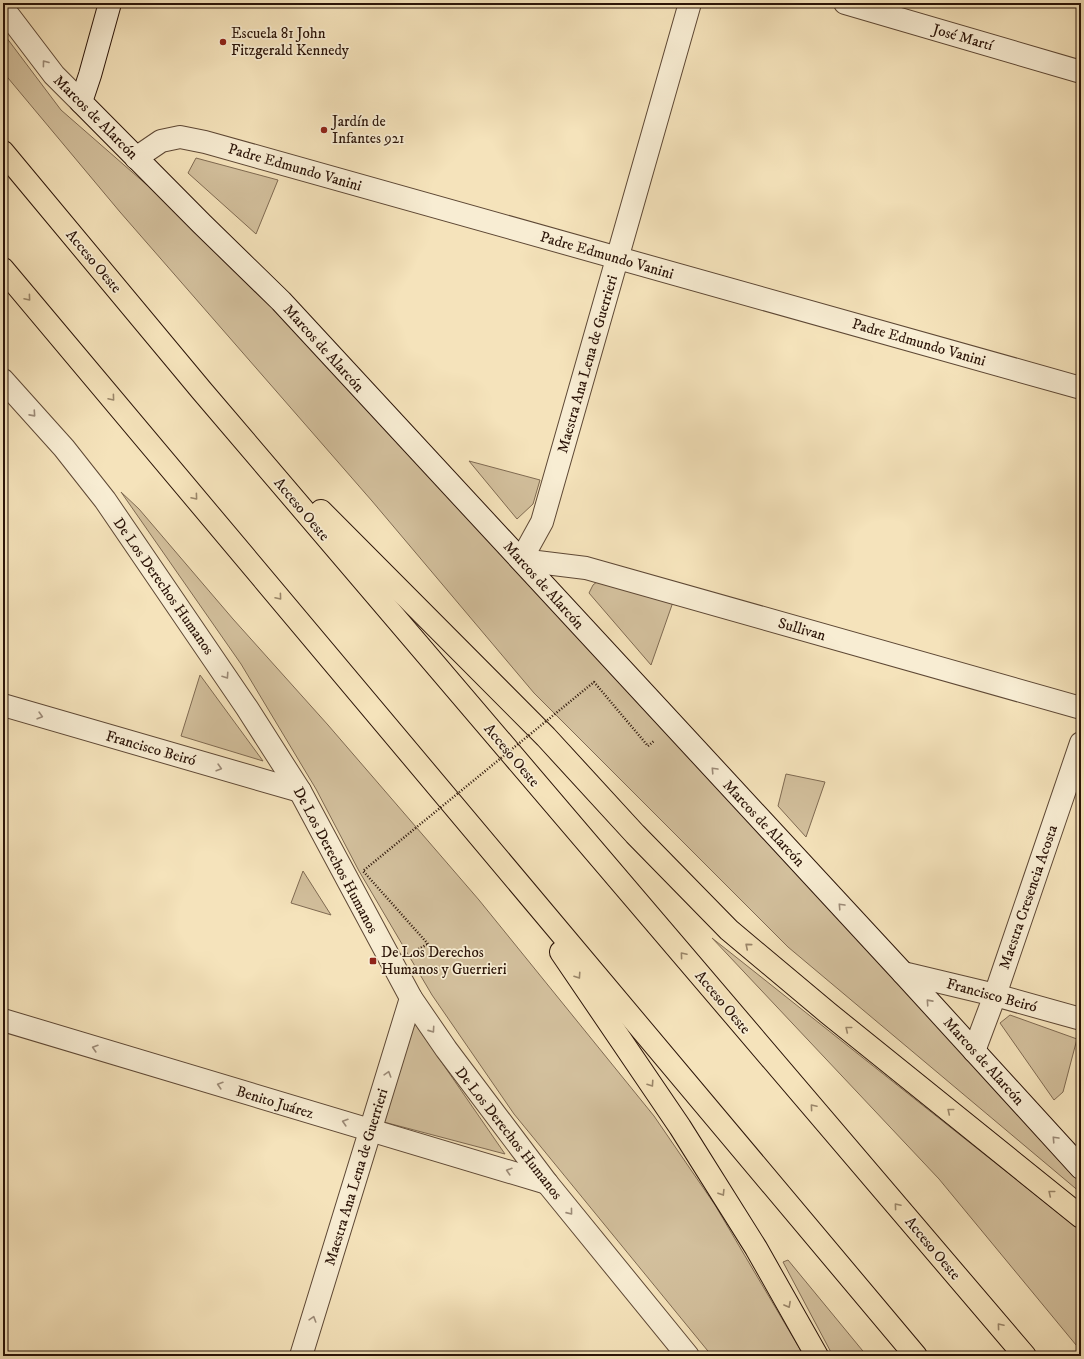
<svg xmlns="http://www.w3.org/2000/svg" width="1084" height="1359" viewBox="0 0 1084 1359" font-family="'IM FELL DW Pica',serif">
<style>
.green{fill:#d3c09d;stroke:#7f6a52}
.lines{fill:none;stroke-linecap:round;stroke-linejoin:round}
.street-casing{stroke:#5e4835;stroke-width:24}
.secondary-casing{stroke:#2b1408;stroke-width:24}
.highway-casing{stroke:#2b1408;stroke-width:24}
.path{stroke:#2b1408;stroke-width:2.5;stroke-dasharray:1 2;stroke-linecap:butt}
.street{stroke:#f8edd3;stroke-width:22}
.secondary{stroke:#f8edd3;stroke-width:22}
.highway{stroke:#f5e3bb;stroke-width:22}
.path-bridge{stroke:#2b1408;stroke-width:2.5;stroke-dasharray:1 2;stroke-linecap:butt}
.oneway{stroke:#9c8b78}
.oneway2{stroke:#9a866a}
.poi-dot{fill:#8f2418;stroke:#f8edd3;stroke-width:1.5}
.labels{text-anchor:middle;stroke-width:3.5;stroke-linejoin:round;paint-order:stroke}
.poi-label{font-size:15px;fill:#2b1408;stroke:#f8edd3;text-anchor:start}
.street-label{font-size:15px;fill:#2b1408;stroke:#f8edd3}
</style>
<rect width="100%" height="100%" fill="#f5e3bb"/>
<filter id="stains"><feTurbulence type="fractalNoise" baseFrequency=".005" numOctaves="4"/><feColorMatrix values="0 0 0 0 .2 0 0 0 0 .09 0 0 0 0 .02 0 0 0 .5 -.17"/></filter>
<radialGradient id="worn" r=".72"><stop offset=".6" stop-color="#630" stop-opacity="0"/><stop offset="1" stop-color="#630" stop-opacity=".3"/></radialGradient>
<g class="green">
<path d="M3,33l58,77 102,89 121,117 797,861v16l-293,-246 -254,-254 -162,-192 -252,-289 -117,-140z"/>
<path d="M196,158l82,22 -22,54 -68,-61z"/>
<path d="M469,461l71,19 -7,24 -16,15z"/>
<path d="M121,492l18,17 94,110 95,106 151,175 175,216 61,89 89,151h-92l-198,-242 -82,-119 -73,-124 -43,-82 -75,-125z"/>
<path d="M598,581l75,21 -22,63 -62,-72 4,-8z"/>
<path d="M200,675l63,86 -82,-25z"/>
<path d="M786,774l39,8 -19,55 -28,-31z"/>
<path d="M303,871l28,44 -40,-12z"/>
<path d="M712,938l369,293v120l-142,-172z"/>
<path d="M407,1012l98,142 -125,-33z"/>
<path d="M1010,1015l67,24 -14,53 -9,8 -54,-77z"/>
<path d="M788,1260l79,96h-34l-50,-94z"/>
</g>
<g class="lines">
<g class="street-casing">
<g id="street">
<path d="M690,3l-148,519 -21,38 65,8 495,140"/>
<path d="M845,3l236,69"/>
<path d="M3,8l51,67 27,27"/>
<path d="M136,158l25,-17 19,-4 25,5 876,246"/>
<path d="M3,380l61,68 41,52 142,208 53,83 111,207 35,51 101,134 141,173"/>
<path d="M3,705l297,86"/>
<path d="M903,973l92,22 86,24"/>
<path d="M3,1020l544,163"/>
<path d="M974,1051l21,-56 86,-252"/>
<path d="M301,1356l110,-358"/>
</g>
</g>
<g class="secondary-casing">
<path id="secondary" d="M110,3l-20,72 -9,27 121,122 79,77 622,672 178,195"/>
</g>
<g class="highway-casing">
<g id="highway">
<path d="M3,152l199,239 823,965"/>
<path d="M3,269l913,1087"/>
<path d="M321,511l225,226 89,97 94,96 99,83 253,204"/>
<path d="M561,952l119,175 76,121 61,108"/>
</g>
</g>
<g class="path">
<path d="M648,746l6,-5"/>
<path d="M413,952l15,-8"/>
</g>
<use href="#street" class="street"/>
<use href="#secondary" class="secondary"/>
<use href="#highway" class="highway"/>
<path class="path-bridge" d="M428,944l-65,-73 231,-189 54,64"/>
</g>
<defs><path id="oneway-chevron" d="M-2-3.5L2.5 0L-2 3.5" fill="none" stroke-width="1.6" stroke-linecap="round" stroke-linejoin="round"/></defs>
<g class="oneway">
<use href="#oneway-chevron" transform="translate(45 63) rotate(-127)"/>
<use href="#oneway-chevron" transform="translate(33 414) rotate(48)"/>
<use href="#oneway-chevron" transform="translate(226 676) rotate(56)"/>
<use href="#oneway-chevron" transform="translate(40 716) rotate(16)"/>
<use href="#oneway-chevron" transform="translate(219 768) rotate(16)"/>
<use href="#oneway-chevron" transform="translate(714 770) rotate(-133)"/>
<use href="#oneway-chevron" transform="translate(841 906) rotate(-133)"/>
<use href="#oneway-chevron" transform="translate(929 1002) rotate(-132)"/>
<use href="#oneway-chevron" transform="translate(432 1030) rotate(55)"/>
<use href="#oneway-chevron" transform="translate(95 1048) rotate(-163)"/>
<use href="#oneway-chevron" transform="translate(388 1074) rotate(-73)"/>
<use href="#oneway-chevron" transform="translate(220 1085) rotate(-163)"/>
<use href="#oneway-chevron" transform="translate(345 1122) rotate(-163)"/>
<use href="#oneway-chevron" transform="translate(1055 1139) rotate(-133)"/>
<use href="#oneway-chevron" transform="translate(509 1171) rotate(-163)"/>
<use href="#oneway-chevron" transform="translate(570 1212) rotate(51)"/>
<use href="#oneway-chevron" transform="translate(313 1319) rotate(-73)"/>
</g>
<g class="oneway2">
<use href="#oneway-chevron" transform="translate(28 298) rotate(50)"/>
<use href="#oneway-chevron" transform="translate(112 398) rotate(50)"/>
<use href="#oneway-chevron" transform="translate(195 497) rotate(50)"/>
<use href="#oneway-chevron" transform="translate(279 597) rotate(50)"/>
<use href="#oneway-chevron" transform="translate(748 946) rotate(-140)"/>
<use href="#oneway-chevron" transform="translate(683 955) rotate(-130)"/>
<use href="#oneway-chevron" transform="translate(578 976) rotate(56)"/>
<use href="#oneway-chevron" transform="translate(848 1029) rotate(-141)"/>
<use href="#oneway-chevron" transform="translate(651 1084) rotate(56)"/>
<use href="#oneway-chevron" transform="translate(813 1107) rotate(-130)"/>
<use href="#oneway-chevron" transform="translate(950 1111) rotate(-141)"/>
<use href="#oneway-chevron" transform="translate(722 1193) rotate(58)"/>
<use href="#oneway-chevron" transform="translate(1051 1193) rotate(-141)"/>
<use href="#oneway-chevron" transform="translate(897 1206) rotate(-130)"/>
<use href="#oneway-chevron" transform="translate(788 1305) rotate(61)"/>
<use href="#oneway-chevron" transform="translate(1000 1326) rotate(-130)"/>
</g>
<g class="poi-dot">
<circle cx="223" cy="42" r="4"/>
<circle cx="324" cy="130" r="4"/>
<rect x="369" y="957" width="8" height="8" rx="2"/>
</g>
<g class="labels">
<g class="poi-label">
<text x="231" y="38">Escuela 81 John<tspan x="231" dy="17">Fitzgerald Kennedy</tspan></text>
<text x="332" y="126">Jardín de<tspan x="332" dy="17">Infantes 921</tspan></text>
<text x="381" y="957">De Los Derechos<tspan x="381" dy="17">Humanos y Guerrieri</tspan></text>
</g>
<g class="street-label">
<text transform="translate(963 37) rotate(16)" y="5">José Martí</text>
<text transform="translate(96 117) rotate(45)" y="5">Marcos de Alarcón</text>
<text transform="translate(295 167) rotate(16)" y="5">Padre Edmundo Vanini</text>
<text transform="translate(607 255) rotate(16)" y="5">Padre Edmundo Vanini</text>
<text transform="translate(94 261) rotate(50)" y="5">Acceso Oeste</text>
<text transform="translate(919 342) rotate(16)" y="5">Padre Edmundo Vanini</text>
<text transform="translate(324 348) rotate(48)" y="5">Marcos de Alarcón</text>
<text transform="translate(587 364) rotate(-74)" y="5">Maestra Ana Lena de Guerrieri</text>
<text transform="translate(302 509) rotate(50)" y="5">Acceso Oeste</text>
<text transform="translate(544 585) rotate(48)" y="5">Marcos de Alarcón</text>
<text transform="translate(164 586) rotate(55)" y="5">De Los Derechos Humanos</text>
<text transform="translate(802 629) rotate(16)" y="5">Sullivan</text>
<text transform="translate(151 748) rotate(16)" y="5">Francisco Beiró</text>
<text transform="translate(512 755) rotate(50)" y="5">Acceso Oeste</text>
<text transform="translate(764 823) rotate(47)" y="5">Marcos de Alarcón</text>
<text transform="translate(336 860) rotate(62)" y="5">De Los Derechos Humanos</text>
<text transform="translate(1028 897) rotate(-71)" y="5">Maestra Cresencia Acosta</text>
<text transform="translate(992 995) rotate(15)" y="5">Francisco Beiró</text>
<text transform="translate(723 1002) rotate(50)" y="5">Acceso Oeste</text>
<text transform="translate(984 1061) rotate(48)" y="5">Marcos de Alarcón</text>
<text transform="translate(275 1102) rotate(17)" y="5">Benito Juárez</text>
<text transform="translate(509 1133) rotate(52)" y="5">De Los Derechos Humanos</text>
<text transform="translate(356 1177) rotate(-73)" y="5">Maestra Ana Lena de Guerrieri</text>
<text transform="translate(933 1248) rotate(50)" y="5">Acceso Oeste</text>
</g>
</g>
<rect width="1084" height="1359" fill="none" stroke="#f5e3bb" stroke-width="16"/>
<rect x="4" y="4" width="1076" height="1351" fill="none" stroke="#2b1408" stroke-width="2"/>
<rect x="8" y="8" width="1068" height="1343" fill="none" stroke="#2b1408"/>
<rect width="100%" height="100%" filter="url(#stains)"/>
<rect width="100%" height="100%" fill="url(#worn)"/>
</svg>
